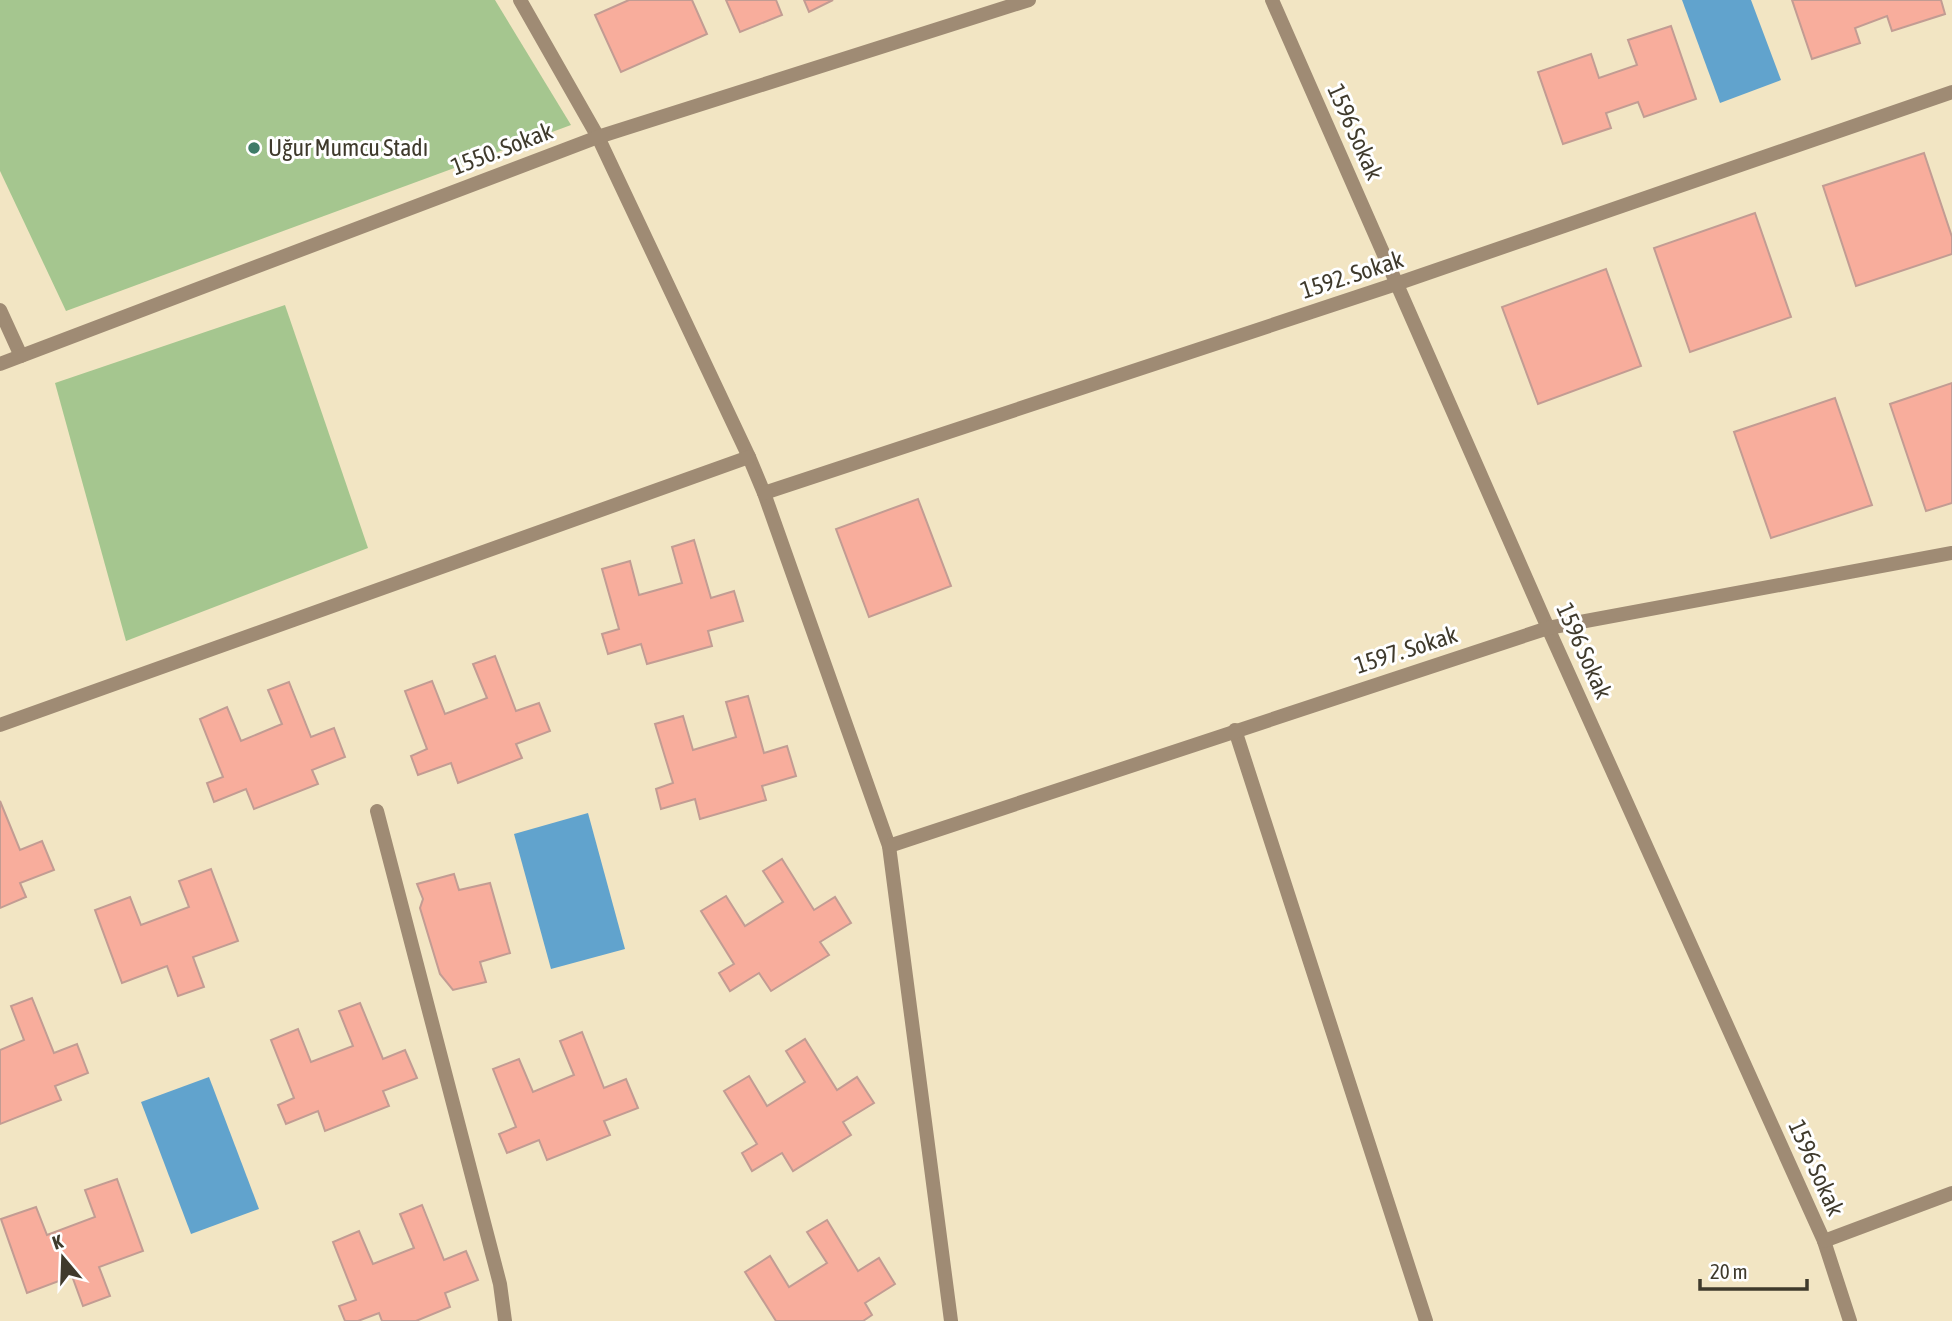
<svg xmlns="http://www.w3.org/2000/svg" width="1952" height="1321" viewBox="0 0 1952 1321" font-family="'Asap Condensed',sans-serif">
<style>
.green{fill:#a5c68f}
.water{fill:#61a3cd}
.building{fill:#f8ad9c;stroke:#c29c93;stroke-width:2}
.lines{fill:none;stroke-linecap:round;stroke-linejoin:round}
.service{stroke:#9f8b74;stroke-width:14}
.minor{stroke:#9f8b74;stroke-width:14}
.poi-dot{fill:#3e7b67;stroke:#fff;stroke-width:2.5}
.labels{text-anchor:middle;stroke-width:6;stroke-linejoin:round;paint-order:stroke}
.street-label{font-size:24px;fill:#3f3a2c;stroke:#fff}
.poi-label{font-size:24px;fill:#3f3a2c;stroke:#fff;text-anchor:start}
</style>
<rect width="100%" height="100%" fill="#f2e5c3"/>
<g class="green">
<path d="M0,0h495l76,125 -505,186 -66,-140z"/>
<path d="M285,305l83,243 -242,93 -71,-258z"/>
</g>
<g class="water">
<path d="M1682,0h69l30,80 -61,23z"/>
<path d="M588,813l37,136 -74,20 -37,-135z"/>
<path d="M209,1077l50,132 -68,25 -50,-132z"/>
</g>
<g class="building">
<path d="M629,0h63l15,34 -86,38 -26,-57z"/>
<path d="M726,0h50l6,15 -42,17z"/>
<path d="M804,0h29l-24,12z"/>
<path d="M1792,0h149l4,14 -53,17 -5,-15 -32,12 5,15 -48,16z"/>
<path d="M1671,26l25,73 -52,18 -6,-15 -32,11 5,15 -48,16 -25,-72 53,-18 8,24 38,-13 -9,-25z"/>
<path d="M1924,153l28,84v17l-96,32 -33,-100z"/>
<path d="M1755,213l36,104 -101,35 -36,-104z"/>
<path d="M1606,269l35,97 -103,38 -36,-97z"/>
<path d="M1952,383v120l-26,8 -36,-107z"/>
<path d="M1835,398l37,107 -101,33 -37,-106z"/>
<path d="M918,499l33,87 -82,31 -33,-88z"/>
<path d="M694,540l17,58 23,-7 9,30 -35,10 4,15 -65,18 -6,-20 -33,10 -6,-20 17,-5 -17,-60 28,-8 9,34 43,-12 -10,-36z"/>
<path d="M495,656l21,55 23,-8 11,28 -34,13 6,14 -64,25 -7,-20 -33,12 -7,-19 16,-7 -22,-58 27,-10 13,33 42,-16 -14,-34z"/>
<path d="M289,682l22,55 23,-9 11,29 -33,13 6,14 -64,25 -8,-20 -32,13 -7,-19 16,-6 -23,-58 27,-12 14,34 41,-17 -14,-34z"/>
<path d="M748,696l16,57 23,-7 9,30 -34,10 4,14 -66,19 -5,-20 -34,10 -5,-20 17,-6 -18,-59 28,-8 10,34 43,-13 -10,-35z"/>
<path d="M0,801l20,49 22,-9 12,29 -34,13 6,14 -26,11z"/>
<path d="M782,859l32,51 21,-13 16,26 -31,19 9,13 -58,36 -12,-18 -29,18 -11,-18 15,-9 -33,-53 25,-15 19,30 38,-24 -20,-31z"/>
<path d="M211,869l27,72 -45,16 11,30 -26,9 -11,-30 -45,17 -27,-73 35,-13 11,28 48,-18 -10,-26z"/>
<path d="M454,874l5,16 31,-7 20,70 -30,9 6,20 -33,8 -13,-16 -20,-66 3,-9 -6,-15z"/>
<path d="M32,998l22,55 23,-9 11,29 -33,13 6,14 -61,24v-74l24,-10 -13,-34z"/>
<path d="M360,1003l23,56 22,-9 12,28 -34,13 6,15 -64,25 -7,-20 -32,13 -8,-19 16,-7 -23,-58 27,-11 13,33 42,-16 -14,-35z"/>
<path d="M582,1032l22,56 22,-9 12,29 -34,13 6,14 -63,25 -8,-20 -32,13 -8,-19 17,-7 -23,-58 26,-10 14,33 41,-17 -14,-34z"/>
<path d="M805,1039l32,51 20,-13 17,26 -31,19 8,13 -58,36 -11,-18 -30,18 -10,-18 15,-9 -33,-53 25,-15 18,30 38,-24 -19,-31z"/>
<path d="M117,1179l26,72 -44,16 11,29 -27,10 -11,-30 -45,17 -26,-74 35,-12 11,28 48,-18 -10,-27z"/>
<path d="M422,1205l22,55 22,-9 12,29 -33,13 5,14 -34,14h-34l-3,-8 -21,8h-13l-6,-15 17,-6 -23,-58 26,-11 14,33 41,-16 -14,-34z"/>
<path d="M827,1220l31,51 21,-13 16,26 -30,19 7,12 -9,6h-87l-31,-49 25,-16 19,31 38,-24 -20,-31z"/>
</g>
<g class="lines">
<path class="service" d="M377,811l123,473 5,37"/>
<g class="minor">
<path d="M520,0l78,137 151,320 15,36 125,353 62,475"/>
<path d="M1272,0l276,628 276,613 26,80"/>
<path d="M0,310l21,46"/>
<path d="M0,364l598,-227 431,-137"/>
<path d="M764,493l632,-209 556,-192"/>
<path d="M0,725l749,-268"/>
<path d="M1235,730l191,591"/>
<path d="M889,846l659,-218 404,-75"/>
<path d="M1824,1241l128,-48"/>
</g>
</g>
<circle class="poi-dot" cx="254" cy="148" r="7"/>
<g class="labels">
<g class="street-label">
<text transform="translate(1355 132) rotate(66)" y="8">1596 Sokak</text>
<text transform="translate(502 149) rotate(-21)" y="8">1550. Sokak</text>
<text transform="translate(1352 275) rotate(-18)" y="8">1592. Sokak</text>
<text transform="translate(1406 650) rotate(-18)" y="8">1597. Sokak</text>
<text transform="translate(1584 651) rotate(66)" y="8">1596 Sokak</text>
<text transform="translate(1816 1168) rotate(66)" y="8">1596 Sokak</text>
</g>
<g class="poi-label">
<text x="268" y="156">Uğur Mumcu Stadı</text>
</g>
</g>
<g transform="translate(63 1258) rotate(341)" stroke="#ffffff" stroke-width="5" paint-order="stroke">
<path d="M0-5L12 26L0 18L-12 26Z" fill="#3f3a2c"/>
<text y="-10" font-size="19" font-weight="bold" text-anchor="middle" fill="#3f3a2c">K</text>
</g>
<path d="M1700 1279v10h107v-10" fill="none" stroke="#3f3a2c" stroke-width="3.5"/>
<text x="1710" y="1279" font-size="21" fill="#3f3a2c" stroke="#ffffff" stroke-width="5" paint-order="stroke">20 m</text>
</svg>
